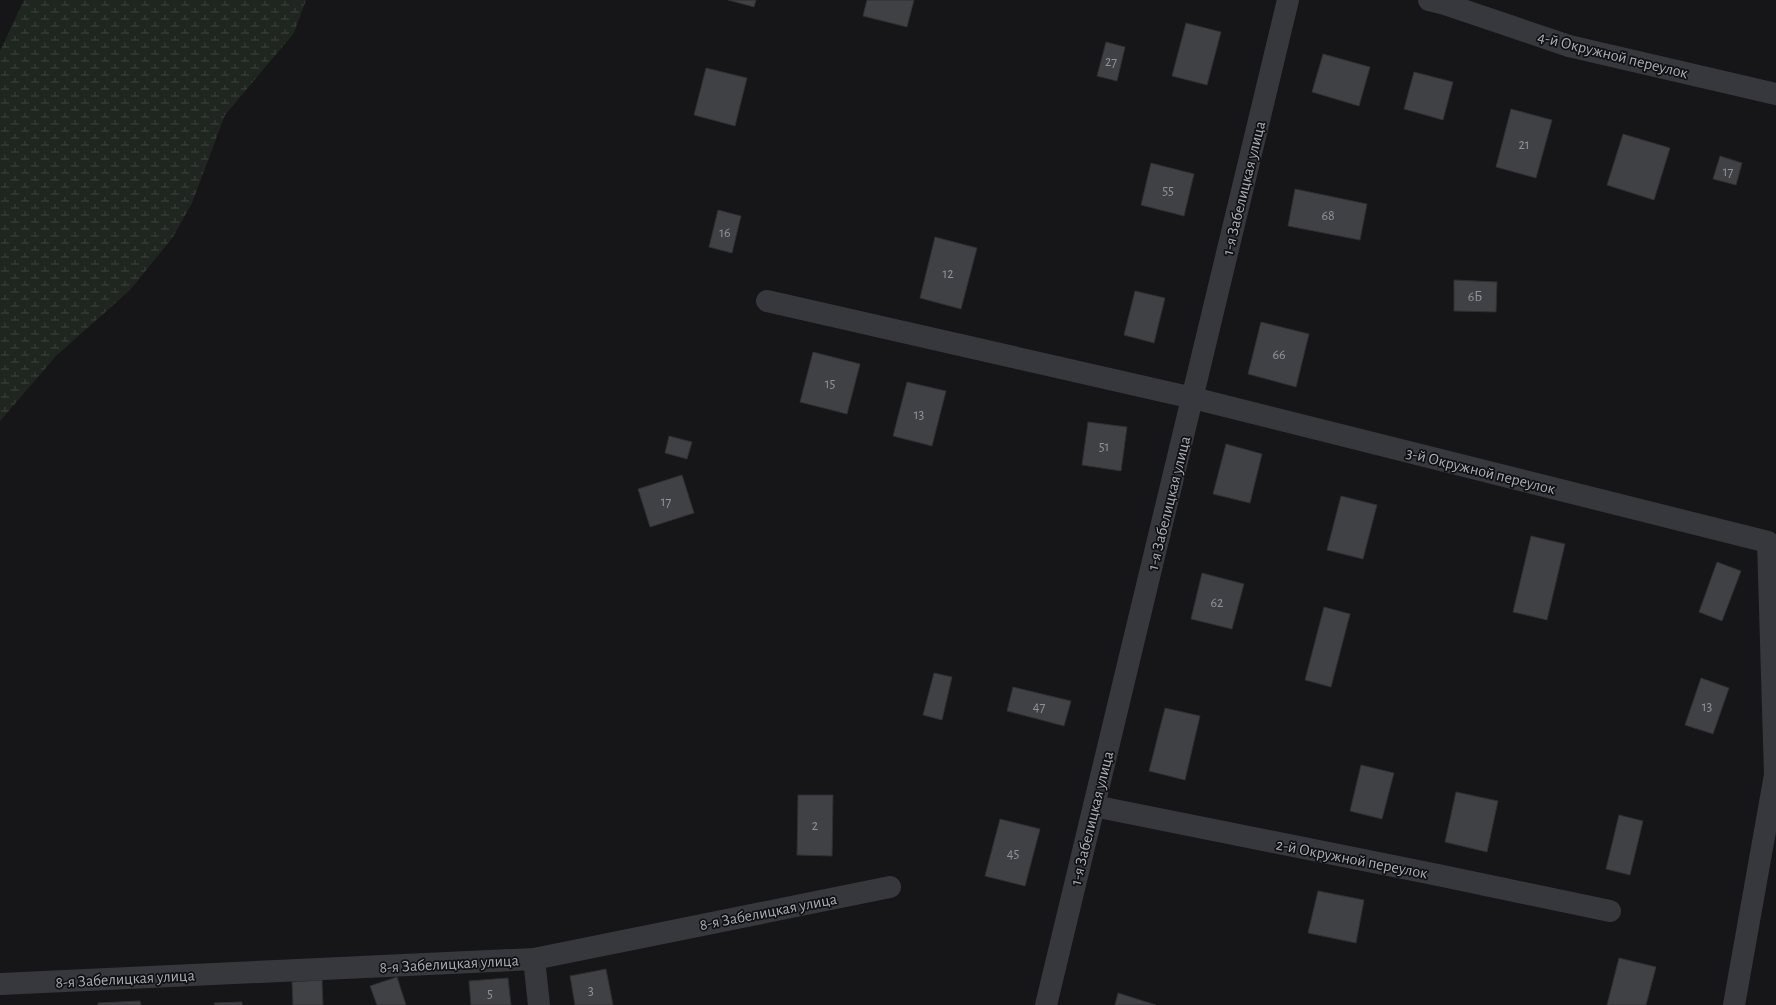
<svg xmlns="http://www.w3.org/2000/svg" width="1776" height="1005" viewBox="0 0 1776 1005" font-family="'Alegreya Sans',sans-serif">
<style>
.wetland{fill:url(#wetland-marsh)}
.building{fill:#404145;stroke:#303034}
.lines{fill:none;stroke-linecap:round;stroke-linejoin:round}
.street{stroke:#37383d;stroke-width:22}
.labels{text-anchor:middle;stroke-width:3.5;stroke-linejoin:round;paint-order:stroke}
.number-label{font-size:14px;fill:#8e929b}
.street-label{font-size:16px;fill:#a8adb8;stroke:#111113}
</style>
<defs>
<pattern id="wetland-marsh" width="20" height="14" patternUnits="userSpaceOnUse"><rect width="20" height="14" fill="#1e261f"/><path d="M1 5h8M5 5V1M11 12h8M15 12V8" fill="none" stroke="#3c433d"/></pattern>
</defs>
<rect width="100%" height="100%" fill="#161618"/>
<path class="wetland" d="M24,0h282l-12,33 -69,82 -33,88 -19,34 -43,53 -74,66 -56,65v-370z"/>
<g class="building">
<path d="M728,0h28l-2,7z"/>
<path d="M867,0h47l-7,27 -44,-11z"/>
<path d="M1186,23l35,9 -14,53 -35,-9z"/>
<path d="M1106,42l19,5 -8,34 -20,-5z"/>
<path d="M1323,54l47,13 -11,39 -47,-14z"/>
<path d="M706,68l41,10 -12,48 -41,-11z"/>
<path d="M1414,72l39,10 -10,38 -39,-11z"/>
<path d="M1511,109l41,11 -16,58 -40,-11z"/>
<path d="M1623,134l47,14 -16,52 -47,-15z"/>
<path d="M1720,156l22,7 -6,22 -23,-6z"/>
<path d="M1151,163l43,11 -10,42 -43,-11z"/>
<path d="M1295,189l72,15 -7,36 -72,-14z"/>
<path d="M718,210l23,6 -9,37 -23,-6z"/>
<path d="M935,237l42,11 -16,61 -41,-11z"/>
<path d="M1454,280l43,2 -1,30 -42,-1z"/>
<path d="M1135,291l30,7 -11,45 -30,-8z"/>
<path d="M1261,322l48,12 -13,53 -48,-13z"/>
<path d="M813,352l47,12 -13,50 -47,-12z"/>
<path d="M907,382l39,9 -14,55 -39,-10z"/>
<path d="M1088,422l39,5 -6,44 -39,-6z"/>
<path d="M669,436l23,6 -5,17 -22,-6z"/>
<path d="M1226,444l36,10 -12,49 -37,-9z"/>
<path d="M682,475l12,38 -44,14 -12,-38z"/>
<path d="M1341,496l36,9 -14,54 -36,-9z"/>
<path d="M1531,536l34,8 -18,76 -34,-8z"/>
<path d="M1717,562l24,9 -19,50 -23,-9z"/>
<path d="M1202,573l42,11 -12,45 -41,-10z"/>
<path d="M1324,607l26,7 -19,73 -26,-7z"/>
<path d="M934,673l18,4 -10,43 -19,-5z"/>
<path d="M1701,678l28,10 -16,46 -28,-9z"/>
<path d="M1013,687l58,14 -7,25 -57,-15z"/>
<path d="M1165,708l35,8 -15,64 -36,-9z"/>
<path d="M1361,765l33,8 -12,46 -32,-8z"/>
<path d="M1456,792l42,9 -11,51 -42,-10z"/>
<path d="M798,795h35l-1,61 -35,-1z"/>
<path d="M1619,815l24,6 -13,54 -24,-6z"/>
<path d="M1000,819l40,10 -15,57 -40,-10z"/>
<path d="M1318,891l46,9 -8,43 -48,-10z"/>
<path d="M1619,958l37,9 -10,38h-39z"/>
<path d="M606,969l7,36h-38l-5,-29z"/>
<path d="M397,977l9,28h-29l-7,-19z"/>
<path d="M508,978l3,27h-40l-2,-24z"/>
<path d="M322,980l1,25h-30l-1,-23z"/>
<path d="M1118,993l38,12h-41z"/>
<path d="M140,1001l1,4h-43v-2z"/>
<path d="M242,1002v3h-27l-1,-2z"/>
</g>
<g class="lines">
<g class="street">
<path d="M1429,0l16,4 124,42 207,48"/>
<path d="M767,301l426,97 575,144 7,233 -41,230"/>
<path d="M1094,806l344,69 172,36"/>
<path d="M534,959l5,46"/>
<path d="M1,984l533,-25 356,-72"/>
<path d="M1046,1005l242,-1005"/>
</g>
</g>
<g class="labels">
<g class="number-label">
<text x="1111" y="66">27</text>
<text x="1524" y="149">21</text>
<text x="1728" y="176">17</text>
<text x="1168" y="195">55</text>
<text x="1328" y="220">68</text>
<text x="725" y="237">16</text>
<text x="948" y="278">12</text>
<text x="1475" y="301">6Б</text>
<text x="1279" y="359">66</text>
<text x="830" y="388">15</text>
<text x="919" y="419">13</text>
<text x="1104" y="451">51</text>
<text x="666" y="506">17</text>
<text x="1217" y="607">62</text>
<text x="1039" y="711">47</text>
<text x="1707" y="711">13</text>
<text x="815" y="830">2</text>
<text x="1013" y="858">45</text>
<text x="591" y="995">3</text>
<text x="490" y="998">5</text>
</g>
<g class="street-label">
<text transform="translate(1613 54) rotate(14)" y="6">4-й Окружной переулок</text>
<text transform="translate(1243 188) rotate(-76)" y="6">1-я Забелицкая улица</text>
<text transform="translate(1481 470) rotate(14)" y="6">3-й Окружной переулок</text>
<text transform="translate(1168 503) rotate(-76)" y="6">1-я Забелицкая улица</text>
<text transform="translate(1091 818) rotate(-76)" y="6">1-я Забелицкая улица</text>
<text transform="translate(1352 858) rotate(11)" y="6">2-й Окружной переулок</text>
<text transform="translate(768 911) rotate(-11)" y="6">8-я Забелицкая улица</text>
<text transform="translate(449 963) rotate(-3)" y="6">8-я Забелицкая улица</text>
<text transform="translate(125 978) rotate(-3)" y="6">8-я Забелицкая улица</text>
</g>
</g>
</svg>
